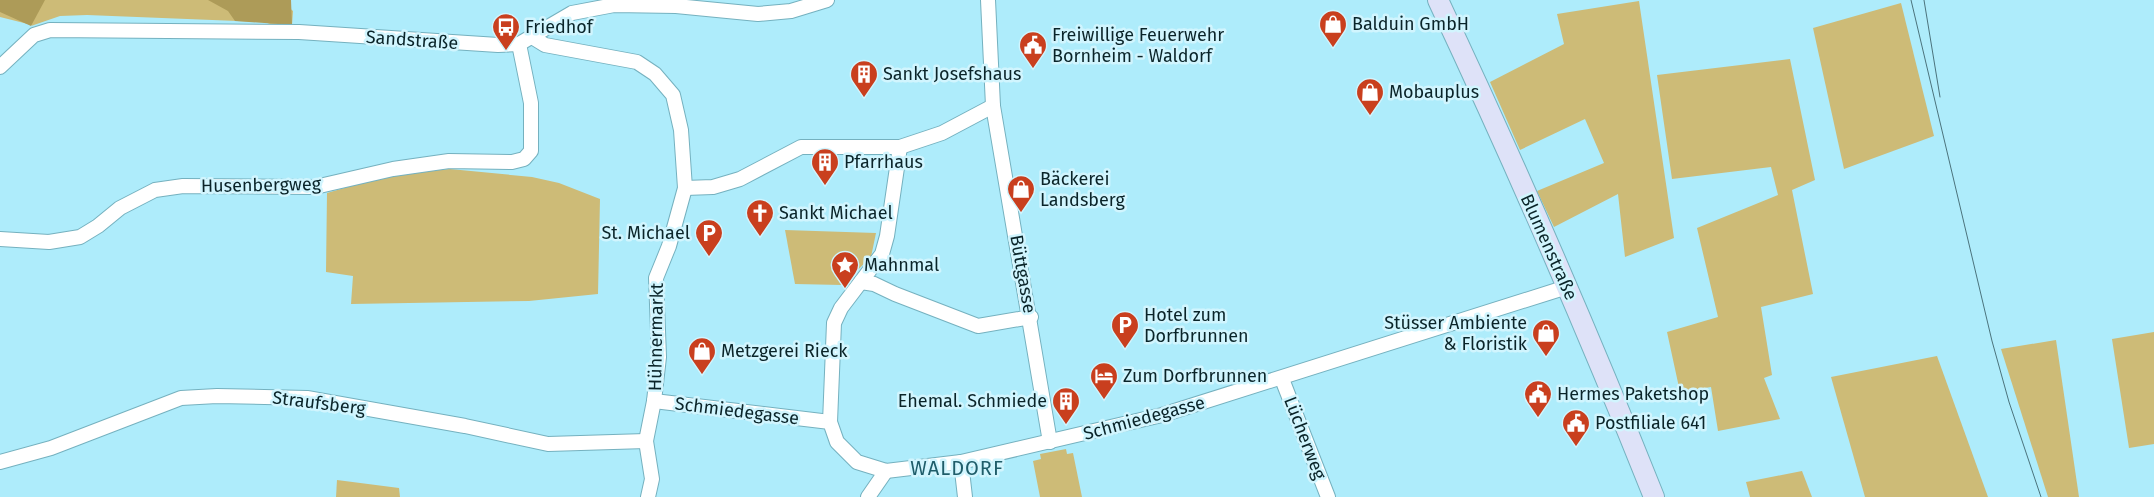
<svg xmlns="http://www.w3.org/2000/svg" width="2154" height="497" viewBox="0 0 2154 497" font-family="'Fira Sans',sans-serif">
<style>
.green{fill:#cdbb77}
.forest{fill:#ad9b58}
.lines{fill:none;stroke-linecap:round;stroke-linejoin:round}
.street-casing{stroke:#75b1bf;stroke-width:16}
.secondary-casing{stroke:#75b1bf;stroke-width:22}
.street{stroke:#fff;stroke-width:14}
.secondary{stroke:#dee2f8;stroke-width:20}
.tram{stroke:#4b737c;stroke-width:1}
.labels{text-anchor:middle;stroke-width:5;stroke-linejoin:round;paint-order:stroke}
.poi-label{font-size:18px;fill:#0a2429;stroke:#d1f5fe;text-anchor:start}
.street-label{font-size:18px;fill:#0a2429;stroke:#d1f5fe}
.quarter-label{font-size:20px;letter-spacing:1px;fill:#1f5d6a;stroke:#d1f5fe}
</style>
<rect width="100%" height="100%" fill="#aeecfb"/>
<g class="green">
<path d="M0,0h270l15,4 8,7 -1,14 -22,-1 -5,-2 -178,-7 -27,1 -29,10 1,-1 -32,-8z"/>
<path d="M1639,1l35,237 -49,19 -7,-63 -64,33 -17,-36 67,-28 -19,-44 -65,31 -30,-68 74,-38 -7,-30z"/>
<path d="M1901,3l33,133 -90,33 -31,-141z"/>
<path d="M1790,59l25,121 -23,10 21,104 -52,13 11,68 -8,3 16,41 -62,12 -7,-44 -31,5 -13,-60 51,-15 -21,-89 81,-33 -7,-28 -99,12 -15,-104z"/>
<path d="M450,169l82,8 27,6 41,16 -2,95 -69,7 -178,3 2,-28 -27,-4 1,-79 66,-19z"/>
<path d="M785,230l91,3 -5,24 -29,28 -47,-1z"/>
<path d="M2154,332v112l-25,4 -17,-109z"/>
<path d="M2056,340l23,157h-31l-47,-148z"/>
<path d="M1937,356l51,141h-123l-34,-120z"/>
<path d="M1066,449l1,5 6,-1 9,44h-42l-7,-36 8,-2 -1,-5z"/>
<path d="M1802,471l10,26h-62l-4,-15z"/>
<path d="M337,480l62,8 1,9h-64z"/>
</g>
<g class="forest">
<path d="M0,0h45l-14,26 -31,-14z"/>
<path d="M208,0h83l1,25 -57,-4 -7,-10z"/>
</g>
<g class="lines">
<g class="street-casing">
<g id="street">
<path d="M988,0l5,106 57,336"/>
<path d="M532,37l13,8 92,17 18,12 18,21 8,35 4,58 -16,58 -13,32 3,79 -5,44 -8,40 6,38 -4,18"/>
<path d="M0,67l34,-32 16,-5 249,2 199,13 21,-1 53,-31 42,-8 62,1 82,8 33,-3 36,-11"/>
<path d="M685,188l28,-1 27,-8 61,-32h99l42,-14 51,-27"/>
<path d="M0,239l49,3 31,-5 18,-11 22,-18 35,-18 28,-4 132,1 78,-18 56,-8 63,1 12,-3 7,-8v-48l-12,-59"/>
<path d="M861,282l13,2 21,10 83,32 53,-9"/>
<path d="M1282,379l46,118"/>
<path d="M654,401l176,21 7,20 20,20 29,9 75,-9 201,-47 405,-128"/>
<path d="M830,422l4,-99 7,-15 41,-54 5,-18 13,-89"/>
<path d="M0,462l51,-14 130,-50 36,-2 90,2 158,28 83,18 98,-3"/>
<path d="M961,462l4,35"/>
<path d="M868,497l18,-26"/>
</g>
</g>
<g class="secondary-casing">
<path id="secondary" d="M1438,0c77,164 149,329 216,497"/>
</g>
<use href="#street" class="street"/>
<use href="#secondary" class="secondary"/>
<g class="tram">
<path d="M1911,0l81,341 17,61 32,95"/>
<path d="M1924,0l16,97"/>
</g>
</g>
<defs>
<g id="shop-pin" transform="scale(1.4375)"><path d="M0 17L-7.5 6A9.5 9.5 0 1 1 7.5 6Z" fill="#c93f1e" stroke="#d1f5fe"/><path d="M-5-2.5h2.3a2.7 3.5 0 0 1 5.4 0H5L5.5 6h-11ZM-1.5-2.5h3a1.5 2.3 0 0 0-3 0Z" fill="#fff"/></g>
<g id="bus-pin" transform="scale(1.4375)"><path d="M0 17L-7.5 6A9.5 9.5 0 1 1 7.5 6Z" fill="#c93f1e" stroke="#d1f5fe"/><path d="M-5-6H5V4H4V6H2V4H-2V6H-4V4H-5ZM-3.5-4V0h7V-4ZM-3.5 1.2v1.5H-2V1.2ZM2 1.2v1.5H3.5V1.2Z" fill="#fff"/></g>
<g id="civic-pin" transform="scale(1.4375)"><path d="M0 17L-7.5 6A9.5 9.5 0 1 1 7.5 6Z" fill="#c93f1e" stroke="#d1f5fe"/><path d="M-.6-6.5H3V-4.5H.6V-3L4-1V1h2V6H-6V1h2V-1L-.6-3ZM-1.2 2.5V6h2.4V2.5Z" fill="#fff"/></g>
<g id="building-pin" transform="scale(1.4375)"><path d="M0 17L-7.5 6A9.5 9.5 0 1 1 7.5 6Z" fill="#c93f1e" stroke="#d1f5fe"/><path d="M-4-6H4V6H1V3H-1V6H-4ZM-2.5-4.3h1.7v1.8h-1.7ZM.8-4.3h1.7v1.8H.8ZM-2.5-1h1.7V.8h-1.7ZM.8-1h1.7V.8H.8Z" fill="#fff"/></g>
<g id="church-pin" transform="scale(1.4375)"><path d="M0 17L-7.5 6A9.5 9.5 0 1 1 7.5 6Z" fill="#c93f1e" stroke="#d1f5fe"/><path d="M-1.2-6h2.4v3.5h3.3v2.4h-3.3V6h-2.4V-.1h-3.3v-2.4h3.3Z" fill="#fff"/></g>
<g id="parking-pin" transform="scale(1.4375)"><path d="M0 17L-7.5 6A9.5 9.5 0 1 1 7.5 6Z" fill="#c93f1e" stroke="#d1f5fe"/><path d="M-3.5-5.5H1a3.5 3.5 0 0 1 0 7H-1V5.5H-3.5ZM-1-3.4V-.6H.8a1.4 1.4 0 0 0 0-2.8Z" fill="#fff"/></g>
<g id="sight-pin" transform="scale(1.4375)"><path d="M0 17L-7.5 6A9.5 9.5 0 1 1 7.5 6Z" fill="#c93f1e" stroke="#d1f5fe"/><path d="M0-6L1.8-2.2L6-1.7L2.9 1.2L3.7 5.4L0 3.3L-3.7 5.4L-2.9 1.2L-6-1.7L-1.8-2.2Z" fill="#fff"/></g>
<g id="hotel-pin" transform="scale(1.4375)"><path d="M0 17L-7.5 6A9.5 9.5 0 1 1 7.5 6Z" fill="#c93f1e" stroke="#d1f5fe"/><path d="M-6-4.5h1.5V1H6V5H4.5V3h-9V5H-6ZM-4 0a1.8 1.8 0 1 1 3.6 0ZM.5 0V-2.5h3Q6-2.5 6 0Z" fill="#fff"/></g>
</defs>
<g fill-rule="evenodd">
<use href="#shop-pin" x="1333" y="24"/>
<use href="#bus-pin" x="506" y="27"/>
<use href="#civic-pin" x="1033" y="45"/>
<use href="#building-pin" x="864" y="74"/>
<use href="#shop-pin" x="1370" y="92"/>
<use href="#building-pin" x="825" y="162"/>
<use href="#shop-pin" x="1021" y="189"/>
<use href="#church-pin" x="760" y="213"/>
<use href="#parking-pin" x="709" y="233"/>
<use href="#sight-pin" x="845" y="265"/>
<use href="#parking-pin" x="1125" y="325"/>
<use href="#shop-pin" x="1546" y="333"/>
<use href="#shop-pin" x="702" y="351"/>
<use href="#hotel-pin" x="1104" y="376"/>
<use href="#civic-pin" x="1538" y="394"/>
<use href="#building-pin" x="1066" y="401"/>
<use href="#civic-pin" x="1576" y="423"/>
</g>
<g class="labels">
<g class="poi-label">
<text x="1352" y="30">Balduin GmbH</text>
<text x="525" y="33">Friedhof</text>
<text x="1052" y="41">Freiwillige Feuerwehr<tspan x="1052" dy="21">Bornheim - Waldorf</tspan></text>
<text x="883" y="80">Sankt Josefshaus</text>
<text x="1389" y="98">Mobauplus</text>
<text x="844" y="168">Pfarrhaus</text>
<text x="1040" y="185">Bäckerei<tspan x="1040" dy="21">Landsberg</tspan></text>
<text x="779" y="219">Sankt Michael</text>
<text x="690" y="239" text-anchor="end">St. Michael</text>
<text x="864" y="271">Mahnmal</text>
<text x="1144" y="321">Hotel zum<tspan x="1144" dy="21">Dorfbrunnen</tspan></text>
<text x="1527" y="329" text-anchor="end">Stüsser Ambiente<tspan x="1527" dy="21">&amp; Floristik</tspan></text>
<text x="721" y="357">Metzgerei Rieck</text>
<text x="1123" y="382">Zum Dorfbrunnen</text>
<text x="1557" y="400">Hermes Paketshop</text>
<text x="1047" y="407" text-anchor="end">Ehemal. Schmiede</text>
<text x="1595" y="429">Postfiliale 641</text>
</g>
<g class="street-label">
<text transform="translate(412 40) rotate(4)" y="6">Sandstraße</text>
<text transform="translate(261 185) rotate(-1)" y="6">Husenbergweg</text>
<text transform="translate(1549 247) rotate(66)" y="6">Blumenstraße</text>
<text transform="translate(1023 274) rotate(80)" y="6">Büttgasse</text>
<text transform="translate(656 337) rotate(-89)" y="6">Hühnermarkt</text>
<text transform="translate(319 403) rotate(7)" y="6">Straufsberg</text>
<text transform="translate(737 411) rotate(7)" y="6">Schmiedegasse</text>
<text transform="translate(1144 418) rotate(-15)" y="6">Schmiedegasse</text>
<text transform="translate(1305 438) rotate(69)" y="6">Lücherweg</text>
</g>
<g class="quarter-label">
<text x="957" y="475">WALDORF</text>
</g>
</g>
</svg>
